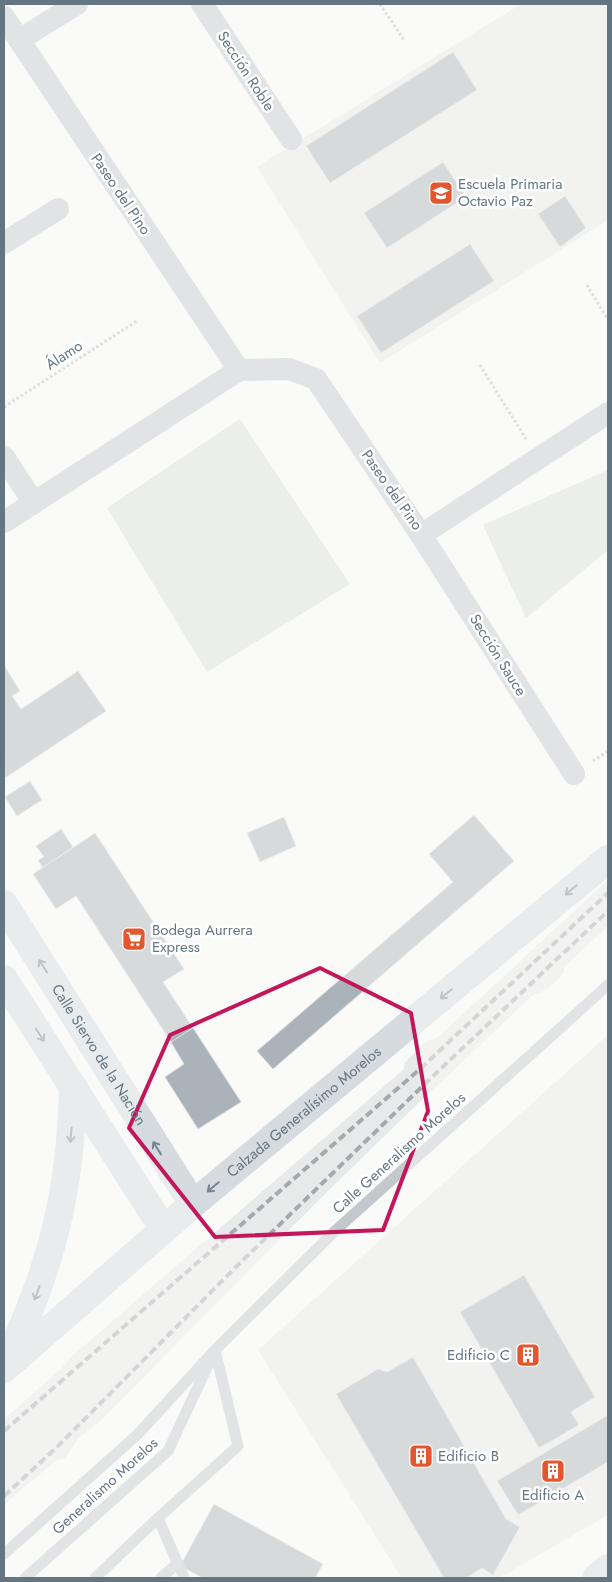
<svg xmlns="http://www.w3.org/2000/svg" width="612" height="1582" viewBox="0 0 612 1582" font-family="Jost,sans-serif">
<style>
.built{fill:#e8e9e9}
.green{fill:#dadfd7}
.building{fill:#aab3b9;stroke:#dcdcda}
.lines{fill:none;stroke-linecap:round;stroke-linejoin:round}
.path{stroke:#bbbfc2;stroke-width:3;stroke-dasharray:2.5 2.5;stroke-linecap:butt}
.lane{stroke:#c3c8cc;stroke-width:11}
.street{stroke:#c3c8cc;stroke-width:22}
.secondary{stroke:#d6dbdf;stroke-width:28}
.rail{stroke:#a2aab0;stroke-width:4;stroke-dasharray:8 4;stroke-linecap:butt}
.oneway{stroke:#768591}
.marked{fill:none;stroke:#c2185b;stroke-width:4;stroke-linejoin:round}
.labels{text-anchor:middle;stroke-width:5;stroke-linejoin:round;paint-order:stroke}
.street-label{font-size:15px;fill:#657683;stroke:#fff}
.poi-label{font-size:15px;fill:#657683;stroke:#fff;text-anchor:start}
</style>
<rect width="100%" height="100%" fill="#fafaf8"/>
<g class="built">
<path d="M521,4h87v216l-228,143 -123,-196z"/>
<path d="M608,880v46l-44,41v6l-16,16 -15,6 -128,121 -86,84 -217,219 -24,20 -13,19 -10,3 -51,44v-86l58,-51 10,-12 332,-287 1,-7 22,-21 10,-3z"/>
<path d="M608,1035v480l-109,63h-97l-144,-228z"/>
</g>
<g class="green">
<path d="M240,419l110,165 -143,88 -100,-164z"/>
<path d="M608,470v80l-82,68 -43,-93z"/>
</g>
<g class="building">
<path d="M453,52l24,38 -147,93 -24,-37z"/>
<path d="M443,162l23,35 -79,51 -23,-35z"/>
<path d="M565,196l21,32 -26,19 -22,-33z"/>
<path d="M470,244l24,37 -113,72 -24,-37z"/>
<path d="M4,665l16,26 -8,5 9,13 57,-38 28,40 -101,67z"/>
<path d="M30,781l12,19 -25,16 -12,-19z"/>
<path d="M474,815l40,46 -241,208 -16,-18 196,-169 -24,-28z"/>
<path d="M284,817l12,29 -36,16 -13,-29z"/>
<path d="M61,829l12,18 -30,21 -5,-8 6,-3 -8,-11z"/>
<path d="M95,833l89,136 -21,13 30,46 -22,14 -95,-146 -20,13 -23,-35z"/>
<path d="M193,1028l48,74 -43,27 -33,-52 19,-13 -13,-22z"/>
<path d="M524,1275l71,122 -24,15 8,13 -40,23 -79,-136z"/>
<path d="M413,1357l93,162 14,8 -27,48 -11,-7 -16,10h-22l-108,-184 42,-25 9,3z"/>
<path d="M608,1415v47l-90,53 -21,-34z"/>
<path d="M214,1504l109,60 -8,14h-112l-23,-12z"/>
</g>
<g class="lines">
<g class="path">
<path d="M380,4l24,36"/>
<path d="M587,285l21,35"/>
<path d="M480,365l46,74"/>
<path d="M4,407l133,-86"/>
<path d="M593,761l15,-10"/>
</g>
<g class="lane">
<path d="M158,1518l26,60"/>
<path d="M4,1554l134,-120 77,-84 121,-120 272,-245"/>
<path d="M25,1578l143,-127 42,-90"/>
<path d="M95,1578l63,-60 80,-72 -23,-96"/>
<path d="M161,1578l16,-14"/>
</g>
<g class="street">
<path d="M202,4l89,135"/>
<path d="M4,17l235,353"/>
<path d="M19,40l58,-36"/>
<path d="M4,243l54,-34"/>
<path d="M4,457l30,46"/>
<path d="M4,522l235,-152 50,-1 27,10 105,156 153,239"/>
<path d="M421,535l187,-122"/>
</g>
<g class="secondary">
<path id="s1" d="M4,904l189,300"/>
<path d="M4,979l160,251"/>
<path d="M7,1361c45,-94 64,-171 66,-275"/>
<path id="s2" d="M4,1369l189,-165 415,-345"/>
<path d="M596,1578l12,-10"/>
</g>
<g class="rail">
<path d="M4,1431l416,-362 188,-176"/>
<path d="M4,1496l52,-48 185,-186 190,-184 177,-167"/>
</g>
</g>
<defs><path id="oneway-shaft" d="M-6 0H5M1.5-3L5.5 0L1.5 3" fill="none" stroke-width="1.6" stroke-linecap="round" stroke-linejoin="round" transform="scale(1.25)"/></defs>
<g class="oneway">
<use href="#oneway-shaft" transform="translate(571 890) rotate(140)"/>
<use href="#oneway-shaft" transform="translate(43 966) rotate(-122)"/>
<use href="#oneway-shaft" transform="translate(446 994) rotate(140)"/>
<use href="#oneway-shaft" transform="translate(40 1035) rotate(57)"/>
<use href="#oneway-shaft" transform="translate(71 1135) rotate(95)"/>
<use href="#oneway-shaft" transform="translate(157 1148) rotate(-122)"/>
<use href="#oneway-shaft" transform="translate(213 1187) rotate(140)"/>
<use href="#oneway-shaft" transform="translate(37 1293) rotate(110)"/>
</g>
<path d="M0 0H612V1582H0ZM320,968l91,45 17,98 -45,119 -168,7 -86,-109 41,-93z" fill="#fafaf8" fill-opacity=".55" fill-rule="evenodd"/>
<path class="marked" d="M320,968l91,45 17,98 -45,119 -168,7 -86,-109 41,-93z"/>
<defs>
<g id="school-square" transform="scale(1.25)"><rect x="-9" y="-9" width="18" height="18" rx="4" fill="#e4572e" stroke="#fff"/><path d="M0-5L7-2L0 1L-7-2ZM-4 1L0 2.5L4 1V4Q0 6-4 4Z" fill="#fff"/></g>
<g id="supermarket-square" transform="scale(1.25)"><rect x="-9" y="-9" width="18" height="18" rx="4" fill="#e4572e" stroke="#fff"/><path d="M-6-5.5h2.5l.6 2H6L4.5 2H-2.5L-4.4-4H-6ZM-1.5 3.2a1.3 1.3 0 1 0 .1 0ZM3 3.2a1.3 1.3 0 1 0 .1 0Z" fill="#fff"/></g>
<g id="building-square" transform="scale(1.25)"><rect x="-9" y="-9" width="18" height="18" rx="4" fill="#e4572e" stroke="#fff"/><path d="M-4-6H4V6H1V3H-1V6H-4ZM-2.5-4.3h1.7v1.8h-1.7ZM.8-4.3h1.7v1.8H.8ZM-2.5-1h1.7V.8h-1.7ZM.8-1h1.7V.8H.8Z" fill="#fff"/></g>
</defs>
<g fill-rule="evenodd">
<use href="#school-square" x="441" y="193"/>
<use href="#supermarket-square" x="134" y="939"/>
<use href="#building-square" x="528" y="1355"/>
<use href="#building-square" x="421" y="1456"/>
<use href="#building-square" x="553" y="1471"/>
</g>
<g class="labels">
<g class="street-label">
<text transform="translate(246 71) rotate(57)" y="5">Sección Roble</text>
<text transform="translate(121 194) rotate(56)" y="5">Paseo del Pino</text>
<text transform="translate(64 355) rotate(-33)" y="5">Álamo</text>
<text transform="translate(392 490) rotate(55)" y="5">Paseo del Pino</text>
<text transform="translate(498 655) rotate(58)" y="5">Sección Sauce</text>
<text dy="5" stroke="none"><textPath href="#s1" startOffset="178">Calle Siervo de la Nación</textPath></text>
<text dy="5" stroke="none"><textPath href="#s2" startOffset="395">Calzada Generalísimo Morelos</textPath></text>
<text transform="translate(399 1153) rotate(-42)" y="5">Calle Generalismo Morelos</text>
<text transform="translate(105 1486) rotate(-42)" y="5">Generalismo Morelos</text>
</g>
<g class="poi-label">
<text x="458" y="189">Escuela Primaria<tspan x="458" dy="17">Octavio Paz</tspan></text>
<text x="152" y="935">Bodega Aurrera<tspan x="152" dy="17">Express</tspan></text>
<text x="510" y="1360" text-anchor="end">Edificio C</text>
<text x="438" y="1461">Edificio B</text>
<text x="553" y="1500" text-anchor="middle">Edificio A</text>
</g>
</g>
<rect width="612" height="1582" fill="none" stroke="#657683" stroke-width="10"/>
</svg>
